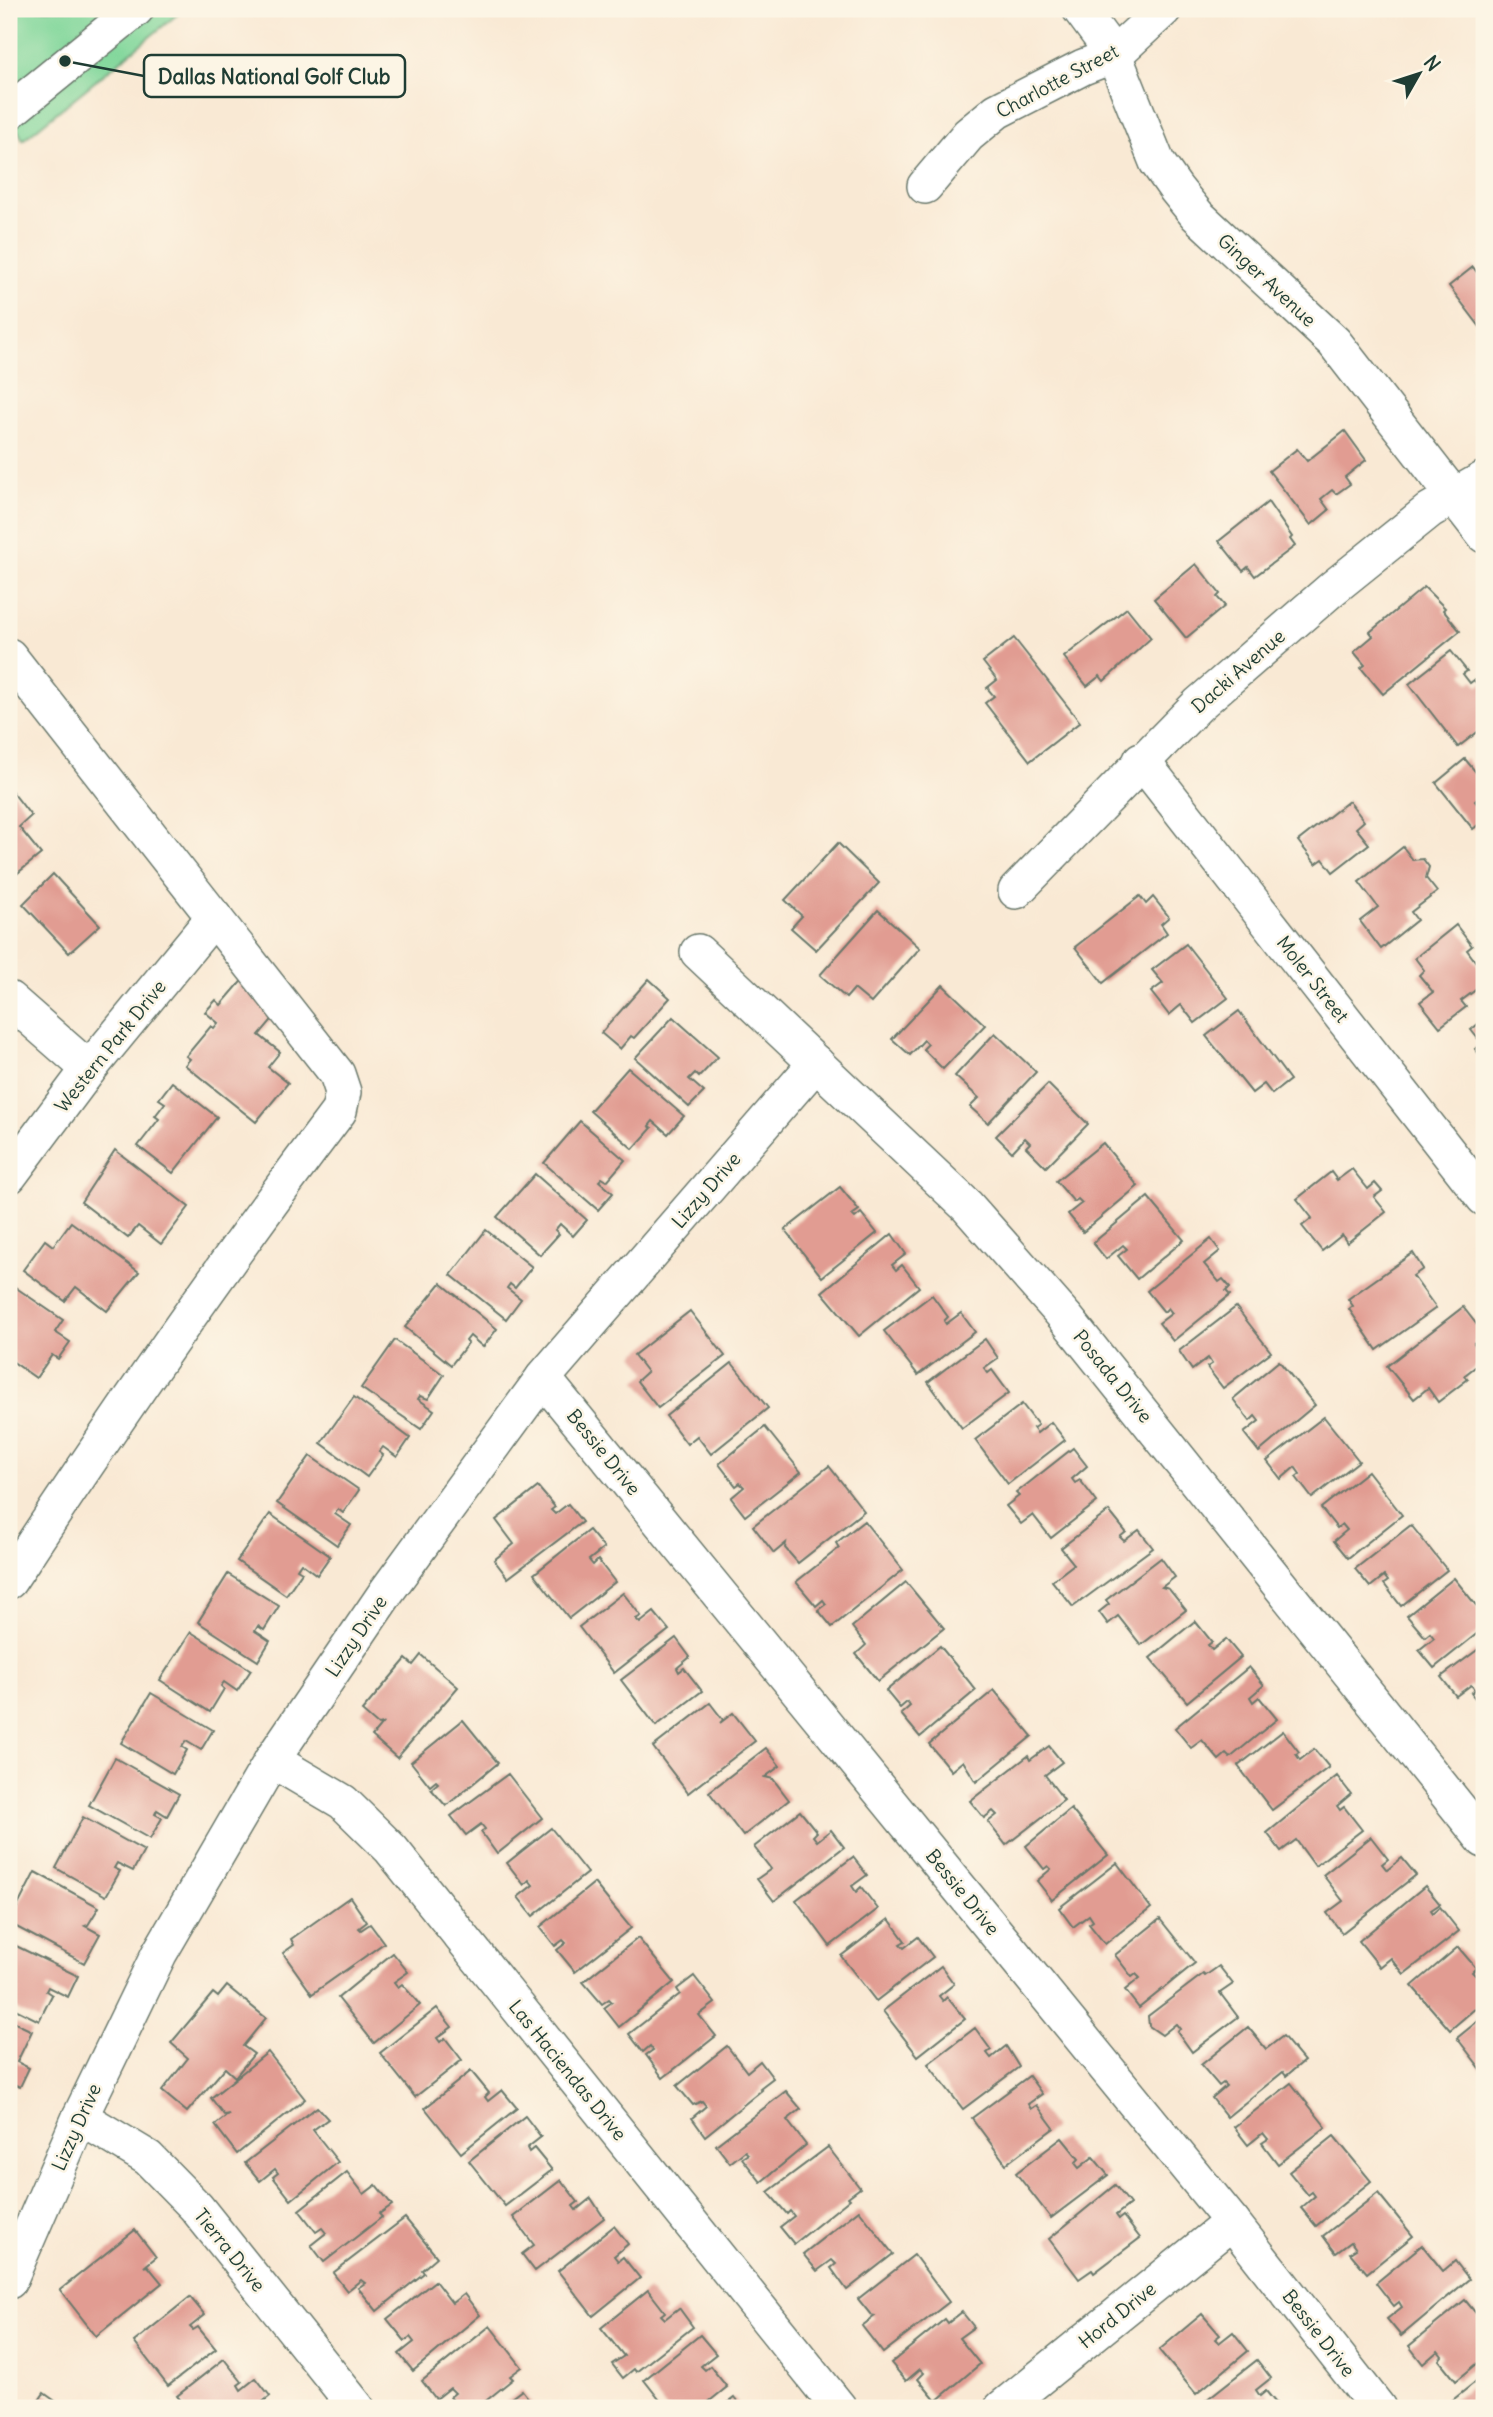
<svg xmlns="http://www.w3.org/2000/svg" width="1493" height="2417" viewBox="0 0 1493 2417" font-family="Delius,sans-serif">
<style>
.green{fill:#82d79b;stroke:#508a68;stroke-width:2}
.building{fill:#e19c92}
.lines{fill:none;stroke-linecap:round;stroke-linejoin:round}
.minor-casing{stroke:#6b796c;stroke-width:38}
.minor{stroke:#fff;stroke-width:35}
.labels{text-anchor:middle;stroke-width:5;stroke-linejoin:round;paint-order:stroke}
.street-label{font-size:19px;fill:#1f3d34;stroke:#fcf5e5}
.leader{fill:none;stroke:#1f3d34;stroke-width:2.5}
.callout-dot{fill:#1f3d34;stroke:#fcf5e5;stroke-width:2.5}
.callout{fill:#fcf5e5;stroke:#1f3d34;stroke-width:2.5}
.callout-label{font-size:21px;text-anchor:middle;font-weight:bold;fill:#1f3d34}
</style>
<rect width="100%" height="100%" fill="#fcf5e5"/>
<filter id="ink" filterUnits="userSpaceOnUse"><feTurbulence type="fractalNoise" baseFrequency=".0143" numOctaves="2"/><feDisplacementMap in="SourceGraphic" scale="14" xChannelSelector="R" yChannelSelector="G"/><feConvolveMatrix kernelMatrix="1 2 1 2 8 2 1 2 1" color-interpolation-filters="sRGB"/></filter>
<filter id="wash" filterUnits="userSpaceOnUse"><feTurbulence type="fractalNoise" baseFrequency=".00686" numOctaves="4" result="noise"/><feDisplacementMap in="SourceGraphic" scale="28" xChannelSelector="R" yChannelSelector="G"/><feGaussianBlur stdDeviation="1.57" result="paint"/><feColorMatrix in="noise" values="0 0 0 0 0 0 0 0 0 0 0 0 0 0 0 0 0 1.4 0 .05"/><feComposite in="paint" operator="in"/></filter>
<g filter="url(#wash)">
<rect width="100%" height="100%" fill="#f9e9d4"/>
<path class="green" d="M9,9h175l-161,131 -14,-27z"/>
<g id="blocks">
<g class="building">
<path d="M1473,267l11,15 -2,5 2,45 -35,-46z"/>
<path d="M1345,431l21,29 -21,17 5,7 -14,10 -4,-4 -11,9 8,11 -18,15 -42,-54 28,-22 10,12z"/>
<path d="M1268,502l24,35 -2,2 5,7 -40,30 -7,-9 -5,4 -24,-30z"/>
<path d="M1196,564l24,30 -3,3 8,9 -39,32 -32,-39z"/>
<path d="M1424,587l21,21 -2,2 17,21 -77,63 -22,-26 4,-3 -11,-13 19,-16 -3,-4z"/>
<path d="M1127,608l24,30 -47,43 -4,-5 -13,10 -23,-29z"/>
<path d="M1014,638l66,84 -50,39 -45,-58 9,-7 -7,-8 10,-8 -14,-18z"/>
<path d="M1451,651l16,20 -4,3 7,9 4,-3 5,6 5,-4v45l-26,20 -49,-63z"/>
<path d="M1465,759l19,23v11l-9,8 9,11v8l-11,9 -37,-46z"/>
<path d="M11,790l20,26 -12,11 22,27 -32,26z"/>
<path d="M1349,801l15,20 -8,7 13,16 -36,28 -10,-13 -7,5 -18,-23z"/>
<path d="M838,843l41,40 -63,67 -25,-22 11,-12 -17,-16z"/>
<path d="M1403,847l10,13 10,-1 6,8 -3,11 11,14 -26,20 6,8 -36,29 -21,-28 18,-14 -19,-25z"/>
<path d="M53,874l47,51 -31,28 -46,-49z"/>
<path d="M1140,896l6,8 7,-7 16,20 -8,7 6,9 -64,50 -28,-36z"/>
<path d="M878,910l42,38 -49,55 -17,-14 -8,9 -26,-23z"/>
<path d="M1456,925l16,21 -5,4 17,23v25l-7,-9 -16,12 5,6 -26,20 -20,-25 13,-10 -14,-17 5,-5 -9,-12z"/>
<path d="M1186,944l42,54 -33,25 -14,-18 -12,10 -18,-23 12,-9 -11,-13z"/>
<path d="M245,977l31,38 -17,20 21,17 -12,15 20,16 -32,39 -71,-57 5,-6 -4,-3 25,-30 3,2 4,-5 -13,-11 11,-12 5,5z"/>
<path d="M649,979l21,19 -36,40 -3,-2 -11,13 -19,-16z"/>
<path d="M943,985l42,40 -42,44 -20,-20 5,-5 -4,-4 -14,15 -18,-16z"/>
<path d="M1239,1011l51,69 -18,14 -8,-10 -12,9 -46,-57z"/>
<path d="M673,1017l45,40 -19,20 -4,-4 -6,6 15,13 -15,15 -54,-49z"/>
<path d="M1484,1019v41l-9,-11 7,-5 -11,-14z"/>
<path d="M995,1033l41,39 -48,51 -18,-16 9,-9 -24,-22z"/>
<path d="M628,1068l56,48 -16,18 -15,-13 -4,5 3,2 -19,21 -43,-38z"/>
<path d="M172,1082l45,35 -44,56 -35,-27 21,-27 -4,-3 10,-13 -6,-4z"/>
<path d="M1048,1084l40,40 -42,43 -20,-20 4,-4 -5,-5 -13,14 -16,-16z"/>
<path d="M580,1121l45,39 -18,21 -5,-3 -3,3 14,12 -15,17 -54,-47z"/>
<path d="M1103,1143l35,43 -55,46 -15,-18 14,-11 -4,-4 -4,3 -18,-21z"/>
<path d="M115,1150l74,57 -28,37 -23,-18 -10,12 -47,-36z"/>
<path d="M1352,1169l16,20 7,-6 7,8 -8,6 12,15 -39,31 -5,-8 -20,16 -20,-25 10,-8 -15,-19 34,-27 6,8z"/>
<path d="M535,1174l52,46 -14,16 -13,-12 -5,6 4,4 -19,21 -43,-38z"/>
<path d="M840,1187l19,23 -7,5 3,3 6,-5 16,20 -55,44 -37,-47z"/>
<path d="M1148,1197l36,43 -47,39 -19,-23 9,-7 -4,-4 -17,14 -13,-16z"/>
<path d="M71,1222l68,50 -32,39 -31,-24 -11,14 -42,-31 22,-30 8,6z"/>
<path d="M486,1230l46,37 -17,21 -5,-4 -3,4 14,11 -15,20 -55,-44z"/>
<path d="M892,1234l14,20 -14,11 4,5 6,-5 17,22 -60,49 -37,-44z"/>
<path d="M1211,1239l9,12 -16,13 15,18 4,-3 7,8 -4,4 4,4 -57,46 -14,-18 13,-10 -4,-5 -4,4 -17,-21z"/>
<path d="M1413,1253l10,16 -10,7 23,32 -59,42 -28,-41 4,-3 -5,-7z"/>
<path d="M441,1283l56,46 -14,18 -13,-11 -4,5 2,2 -17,22 -46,-38z"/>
<path d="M12,1285l51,35 -8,12 15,10 -12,17 -6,-4 -16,23 -27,-19v-70z"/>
<path d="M932,1295l16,22 -4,4 2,3 15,-11 14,19 -57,43 -34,-44z"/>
<path d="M1236,1307l35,45 -48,36 -16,-21 5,-3 -4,-6 -16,12 -13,-19z"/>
<path d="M1463,1307l21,27 -10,9 10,17 -19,15 3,4 -30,23 -10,-14 -14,11 -27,-33z"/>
<path d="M690,1311l35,45 -67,52 -21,-27 10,-9 -13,-17z"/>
<path d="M985,1339l13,19 -14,10 4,5 4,-3 17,23 -47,35 -34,-46z"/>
<path d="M395,1340l49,35 -16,24 -8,-3 -2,3 16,11 -13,19 -60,-41z"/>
<path d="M1279,1361l36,44 -56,47 -15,-19 15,-12 -4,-5 -5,5 -17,-22z"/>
<path d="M732,1363l36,45 -57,46 -14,-18 -10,8 -21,-28z"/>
<path d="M354,1397l56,41 -13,19 -14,-10 -4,5 4,3 -16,22 -46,-34z"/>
<path d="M1022,1404l16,21 -5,3 4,5 14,-11 14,18 -57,44 -33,-44z"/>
<path d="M1324,1417l35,44 -47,37 -16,-21 4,-3 -5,-7 -14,12 -14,-18z"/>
<path d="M765,1427l36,45 -56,44 -14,-18 13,-11 -4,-4 -4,3 -17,-22z"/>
<path d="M1073,1448l14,18 -15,13 3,4 5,-3 17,22 -46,36 -18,-23 -12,9 -15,-18 13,-10 -3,-3z"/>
<path d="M310,1456l49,34 -16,23 -5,-4 -3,5 16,11 -14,20 -60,-42z"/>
<path d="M829,1466l35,45 -66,52 -13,-15 1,-5 -12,10 -21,-27z"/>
<path d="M1368,1471l34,44 -54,43 -14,-17 13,-11 -5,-6 -5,4 -16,-20z"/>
<path d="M538,1487l17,20 -4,3 4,4 13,-10 14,18 -74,56 -14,-18 20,-16 -18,-24z"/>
<path d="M1109,1511l17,21 -6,5 4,4 15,-11 14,18 -80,59 -21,-26 22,-17 -13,-16z"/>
<path d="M270,1514l60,42 -13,19 -16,-12 -4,6 5,3 -16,23 -49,-34z"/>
<path d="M864,1521l39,49 -71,57 -14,-17 8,-6 -3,-4 -7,6 -20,-24 43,-34 -3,-5z"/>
<path d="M1411,1525l36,45 -46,36 -17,-22 4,-3 -4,-5 -14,11 -15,-18z"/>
<path d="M589,1530l15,18 -15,12 4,5 5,-5 17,22 -46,36 -35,-44z"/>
<path d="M1161,1558l14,19 -13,10 7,2 17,21 -45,35 -23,-29 -10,8 -9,-12 10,-8 -3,-4z"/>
<path d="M228,1574l51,32 -15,24 -6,-4 -3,5 15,10 -12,20 -60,-39z"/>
<path d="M1454,1578l30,37v13l-50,40 -15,-18 15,-12 -4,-5 -5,4 -18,-21z"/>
<path d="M906,1582l38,46 -66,53 -22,-27 10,-9 -14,-18z"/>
<path d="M623,1593l18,23 -5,3 4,4 14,-11 15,18 -55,43 -35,-46z"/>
<path d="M1195,1621l17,21 -4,3 4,5 14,-11 15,18 -54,45 -37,-44z"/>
<path d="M191,1632l60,38 -14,21 -13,-9 -3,4 3,3 -14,23 -50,-32z"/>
<path d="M676,1638l14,19 -13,11 2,4 5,-4 18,23 -46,35 -35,-46z"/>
<path d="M1484,1645v65l-13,-17 4,-3 -4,-5 -15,11 -15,-19z"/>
<path d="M940,1646l36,44 -56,47 -19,-23 9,-8 -3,-4 -7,6 -14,-17z"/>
<path d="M421,1655l37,32 -61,71 -25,-22 10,-12 -4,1 -16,-14 44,-52 7,6z"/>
<path d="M1249,1667l15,18 -14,12 3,5 6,-5 18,22 -47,39 -4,-4 -7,6 -17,-20 -11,8 -16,-20z"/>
<path d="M994,1690l38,46 -56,46 -13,-21 -12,10 -22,-27z"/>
<path d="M151,1693l62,37 -12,20 -15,-9 -4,6 5,3 -14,24 -52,-31z"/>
<path d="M710,1703l13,17 -3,3 13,-10 22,28 -67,52 -35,-46z"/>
<path d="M463,1720l35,43 -52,43 -15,-17 7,-6 -2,-2 -6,5 -19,-24z"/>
<path d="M1283,1731l16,21 -3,2 4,6 14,-11 15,18 -57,43 -34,-44z"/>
<path d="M1049,1746l13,16 -17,13 19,25 -58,45 -18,-23 9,-7 -4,-4 -9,7 -14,-17 58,-45 2,4z"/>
<path d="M766,1748l14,18 -15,11 8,2 16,21 -46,36 -34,-44z"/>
<path d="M115,1758l64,36 -12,22 -10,-6 -2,4 7,4 -12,21 -61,-34z"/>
<path d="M508,1774l34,44 -45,36 -16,-22 4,-3 -4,-5 -15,11 -15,-19z"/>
<path d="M1337,1776l14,18 -14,12 3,4 4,-3 18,23 -47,36 -19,-26 -15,11 -14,-18z"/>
<path d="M1071,1809l37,46 -56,45 -15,-19 14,-12 -3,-3 -4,3 -18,-23z"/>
<path d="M800,1811l17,21 -4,4 4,5 14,-11 13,17 -70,54 -17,-22 14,-10 -17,-22z"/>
<path d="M83,1817l61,34 -11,20 -16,-8 -3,5 6,3 -14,25 -50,-28z"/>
<path d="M551,1828l36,45 -54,43 -15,-19 15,-12 -4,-5 -5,5 -17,-22z"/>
<path d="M1371,1837l17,22 -6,5 5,6 15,-12 14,17 -74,58 -15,-20 16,-12 -20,-26z"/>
<path d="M853,1857l14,18 -15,11 4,6 5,-5 17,22 -48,37 -34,-46z"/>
<path d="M1117,1863l34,45 -46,36 -16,-20 4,-3 -4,-6 -16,12 -14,-19z"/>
<path d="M35,1872l64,35 -11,18 -3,1 15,8 -16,29 -75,-40z"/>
<path d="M594,1883l37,45 -56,44 -18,-22 9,-7 -3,-3 -8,6 -15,-19z"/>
<path d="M1425,1886l15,18 -9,6 2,3 7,-6 19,24 -55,43 -13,-16 -11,9 -21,-26z"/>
<path d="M350,1897l17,25 -8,6 2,2 9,-6 14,19 -72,51 -29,-41 11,-8 -3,-6z"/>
<path d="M889,1919l16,22 -5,3 4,4 14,-11 15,20 -57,44 -35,-45z"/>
<path d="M1160,1919l35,44 -56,45 -14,-18 15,-12 -4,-4 -4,3 -17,-22z"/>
<path d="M638,1938l36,44 -55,45 -15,-19 8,-6 -3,-3 -7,5 -19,-22z"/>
<path d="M10,1943l68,33 -10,21 -20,-10 -2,4 6,4 -13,26 -30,-15z"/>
<path d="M1458,1947l18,21 -4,4 4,4 8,-7v32l-34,29 -38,-44z"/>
<path d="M393,1953l15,19 -14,10 4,5 4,-3 18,21 -46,38 -36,-45z"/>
<path d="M941,1966l13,18 -15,12 4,5 4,-4 18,22 -47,37 -35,-45z"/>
<path d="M1219,1966l14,18 -13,9 18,24 -46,35 -15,-21 3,-2 -4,-5 -14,11 -13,-9 -1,-10 55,-42 2,2z"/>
<path d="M694,1976l21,27 -16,12 17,21 -53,42 -17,-23 7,-5 -3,-4 -7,6 -14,-18 51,-40 -3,-5z"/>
<path d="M227,1986l39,32 -23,28 11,8 -19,23 -10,-9 -38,44 -25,-21 26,-33 -17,-15 42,-50 5,4z"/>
<path d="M437,2008l15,19 -15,11 3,4 5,-4 17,22 -47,37 -35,-44z"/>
<path d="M1484,2016v57l-27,-35z"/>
<path d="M9,2020l23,11 -15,31 12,6 -9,19 -11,-5z"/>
<path d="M1248,2027l18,22 17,-13 21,25 -18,15 -3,-4 -56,45 -15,-19 14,-12 -3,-3 -4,3 -18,-21z"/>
<path d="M975,2028l16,22 -4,3 4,5 15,-12 13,21 -56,42 -35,-45z"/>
<path d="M727,2046l20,26 13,-11 13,17 -13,10 2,2 -57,46 -13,-18 14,-12 -4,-5 -9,4 -16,-19z"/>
<path d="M268,2052l37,47 -68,55 -22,-29 14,-11 -5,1 -13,-17z"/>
<path d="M471,2071l18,22 -4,4 3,4 14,-11 15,18 -56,45 -36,-45z"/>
<path d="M1029,2076l13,18 -14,10 3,5 6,-4 17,23 -48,36 -34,-46z"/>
<path d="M1291,2083l35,44 -48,37 -16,-21 6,-4 -5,-6 -15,12 -14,-18z"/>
<path d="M786,2091l15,18 -14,11 19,25 -45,37 -19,-24 6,-4 -3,-3 -15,12 -14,-18z"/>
<path d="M317,2107l11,12 -15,11 25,32 -47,38 -18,-23 5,-4 -3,-4 -15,12 -15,-18z"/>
<path d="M525,2116l16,21 -14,11 2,4 5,-4 18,22 -47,36 -36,-45z"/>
<path d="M1334,2136l37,45 -55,45 -15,-18 14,-12 -3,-4 -4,3 -19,-23z"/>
<path d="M1062,2138l17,21 -4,4 4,5 14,-11 15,18 -57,43 -35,-45z"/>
<path d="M828,2147l32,41 -12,9 2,2 -56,45 -14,-17 14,-11 -4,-5 -3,3 -19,-22z"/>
<path d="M347,2172l17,22 12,-9 16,20 -13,9 3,3 -58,45 -13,-17 15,-12 -4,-5 -6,4 -17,-22z"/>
<path d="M561,2180l17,22 -5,4 3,4 15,-12 13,20 -69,53 -13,-17 12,-9 -21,-28z"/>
<path d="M1115,2185l15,19 -14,11 3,4 4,-3 17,22 -46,35 -2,-3 -13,9 -30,-40z"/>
<path d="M1378,2193l35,43 -46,37 -17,-20 6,-4 -5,-7 -15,11 -13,-17z"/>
<path d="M859,2210l34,44 -46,36 -16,-22 5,-4 -4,-4 -15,11 -14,-17z"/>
<path d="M405,2218l32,39 -15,13 2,3 -47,38 -19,-23 7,-5 -4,-3 -14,11 -14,-18z"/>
<path d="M614,2226l14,18 -14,12 4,5 5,-4 17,21 -47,38 -35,-45z"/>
<path d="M135,2230l21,27 -12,10 4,-1 14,17 -66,53 -36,-46z"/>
<path d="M1422,2245l21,26 12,-10 14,18 -68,57 -14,-17 15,-12 -3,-5 -5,4 -18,-23z"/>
<path d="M914,2255l35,47 -66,51 -21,-27 13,-10 -4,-1 -13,-16z"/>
<path d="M435,2281l17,22 12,-9 16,21 -67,56 -14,-17 15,-12 -4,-5 -5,4 -18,-22z"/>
<path d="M648,2290l17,22 -4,3 4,4 14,-11 14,19 -57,45 -2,-3 -11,9 -11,-14 12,-8 -23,-28z"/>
<path d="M190,2297l15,18 -15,12 3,3 5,-3 18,22 -48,37 -34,-44z"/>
<path d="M1465,2300l19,23v35l-28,23 -17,-21 3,-4 -4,-5 -15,13 -14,-18z"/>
<path d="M962,2312l12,15 -15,11 21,26 -44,37 -18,-22 6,-6 -4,-4 -14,12 -15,-18 54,-44 3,4z"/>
<path d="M1202,2314l18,21 -5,4 4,4 14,-11 15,19 -52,43 -37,-44z"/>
<path d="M490,2326l32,41 -12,9 3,3 -36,29h-18l-9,-11 5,-4 -5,-5 -14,11 -14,-18z"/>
<path d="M700,2335l16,19 -15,12 4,4 5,-4 17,21 -26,21h-35l-22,-28z"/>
<path d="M224,2359l18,23 -4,3 3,5 15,-12 14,18 -15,12h-68l-10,-12z"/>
<path d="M1257,2360l14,18 -15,12 4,6 6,-5 14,17h-84z"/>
<path d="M1484,2375v33h-31l-4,-5z"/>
<path d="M522,2390l14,18h-38z"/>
<path d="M44,2393l21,15h-31z"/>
<path d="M734,2398l8,10h-21z"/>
</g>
</g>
</g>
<g filter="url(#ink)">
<use href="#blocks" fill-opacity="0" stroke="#6b796c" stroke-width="2"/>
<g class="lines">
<g class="minor-casing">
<g id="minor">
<path d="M1080,9l34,46 43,107 19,27 21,26 137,127 150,193"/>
<path d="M9,112l127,-103"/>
<path d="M925,186l43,-51 29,-24 86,-44 31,-12 50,-46"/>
<path d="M9,656l328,418 6,18 -4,19c-116,153 -225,310 -330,470"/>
<path d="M1141,760l343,438"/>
<path d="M1016,891l183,-187 134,-116 97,-78 54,-31"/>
<path d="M698,952l269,254 98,111 419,523"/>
<path d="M9,999l80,70"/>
<path d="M9,1176l80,-107 125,-152"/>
<path d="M543,1378l689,844 146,186"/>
<path d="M272,1760l71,42 48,47 448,559"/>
<path d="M80,2117l68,41 48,49 161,201"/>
<path d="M9,2281l71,-164 79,-163 113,-194 115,-169 156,-213 273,-315"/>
<path d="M1002,2408l230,-186"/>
</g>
</g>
<use href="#minor" class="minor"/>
</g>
</g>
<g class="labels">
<g class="street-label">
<text transform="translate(1057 81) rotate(-28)" y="7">Charlotte Street</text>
<text transform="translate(1267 280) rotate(43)" y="7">Ginger Avenue</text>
<text transform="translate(1238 671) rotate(-41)" y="7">Dacki Avenue</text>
<text transform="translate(1313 979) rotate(52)" y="7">Moler Street</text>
<text transform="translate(110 1046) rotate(-51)" y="7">Western Park Drive</text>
<text transform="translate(706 1190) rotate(-49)" y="7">Lizzy Drive</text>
<text transform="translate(1113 1376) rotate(51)" y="7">Posada Drive</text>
<text transform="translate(604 1452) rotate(51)" y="7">Bessie Drive</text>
<text transform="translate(356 1636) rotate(-56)" y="7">Lizzy Drive</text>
<text transform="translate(963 1892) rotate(51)" y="7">Bessie Drive</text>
<text transform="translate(568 2070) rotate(51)" y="7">Las Haciendas Drive</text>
<text transform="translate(76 2127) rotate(-66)" y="7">Lizzy Drive</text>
<text transform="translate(230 2250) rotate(51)" y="7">Tierra Drive</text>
<text transform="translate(1117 2315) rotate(-39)" y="7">Hord Drive</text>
<text transform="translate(1319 2333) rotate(52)" y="7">Bessie Drive</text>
</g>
</g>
<path class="leader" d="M65 61L144 76"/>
<circle class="callout-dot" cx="65" cy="61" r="7"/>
<rect class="callout" x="144" y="55" width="261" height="42" rx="7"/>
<g class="callout-label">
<text x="274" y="84">Dallas National Golf Club</text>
</g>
<rect width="1493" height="2417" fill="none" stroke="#fcf5e5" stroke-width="35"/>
<g transform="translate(1419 74) rotate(51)" stroke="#fcf5e5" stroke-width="5" paint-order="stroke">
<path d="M0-5L12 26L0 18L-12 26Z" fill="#1f3d34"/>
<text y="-10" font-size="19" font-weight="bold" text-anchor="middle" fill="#1f3d34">N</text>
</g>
</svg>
